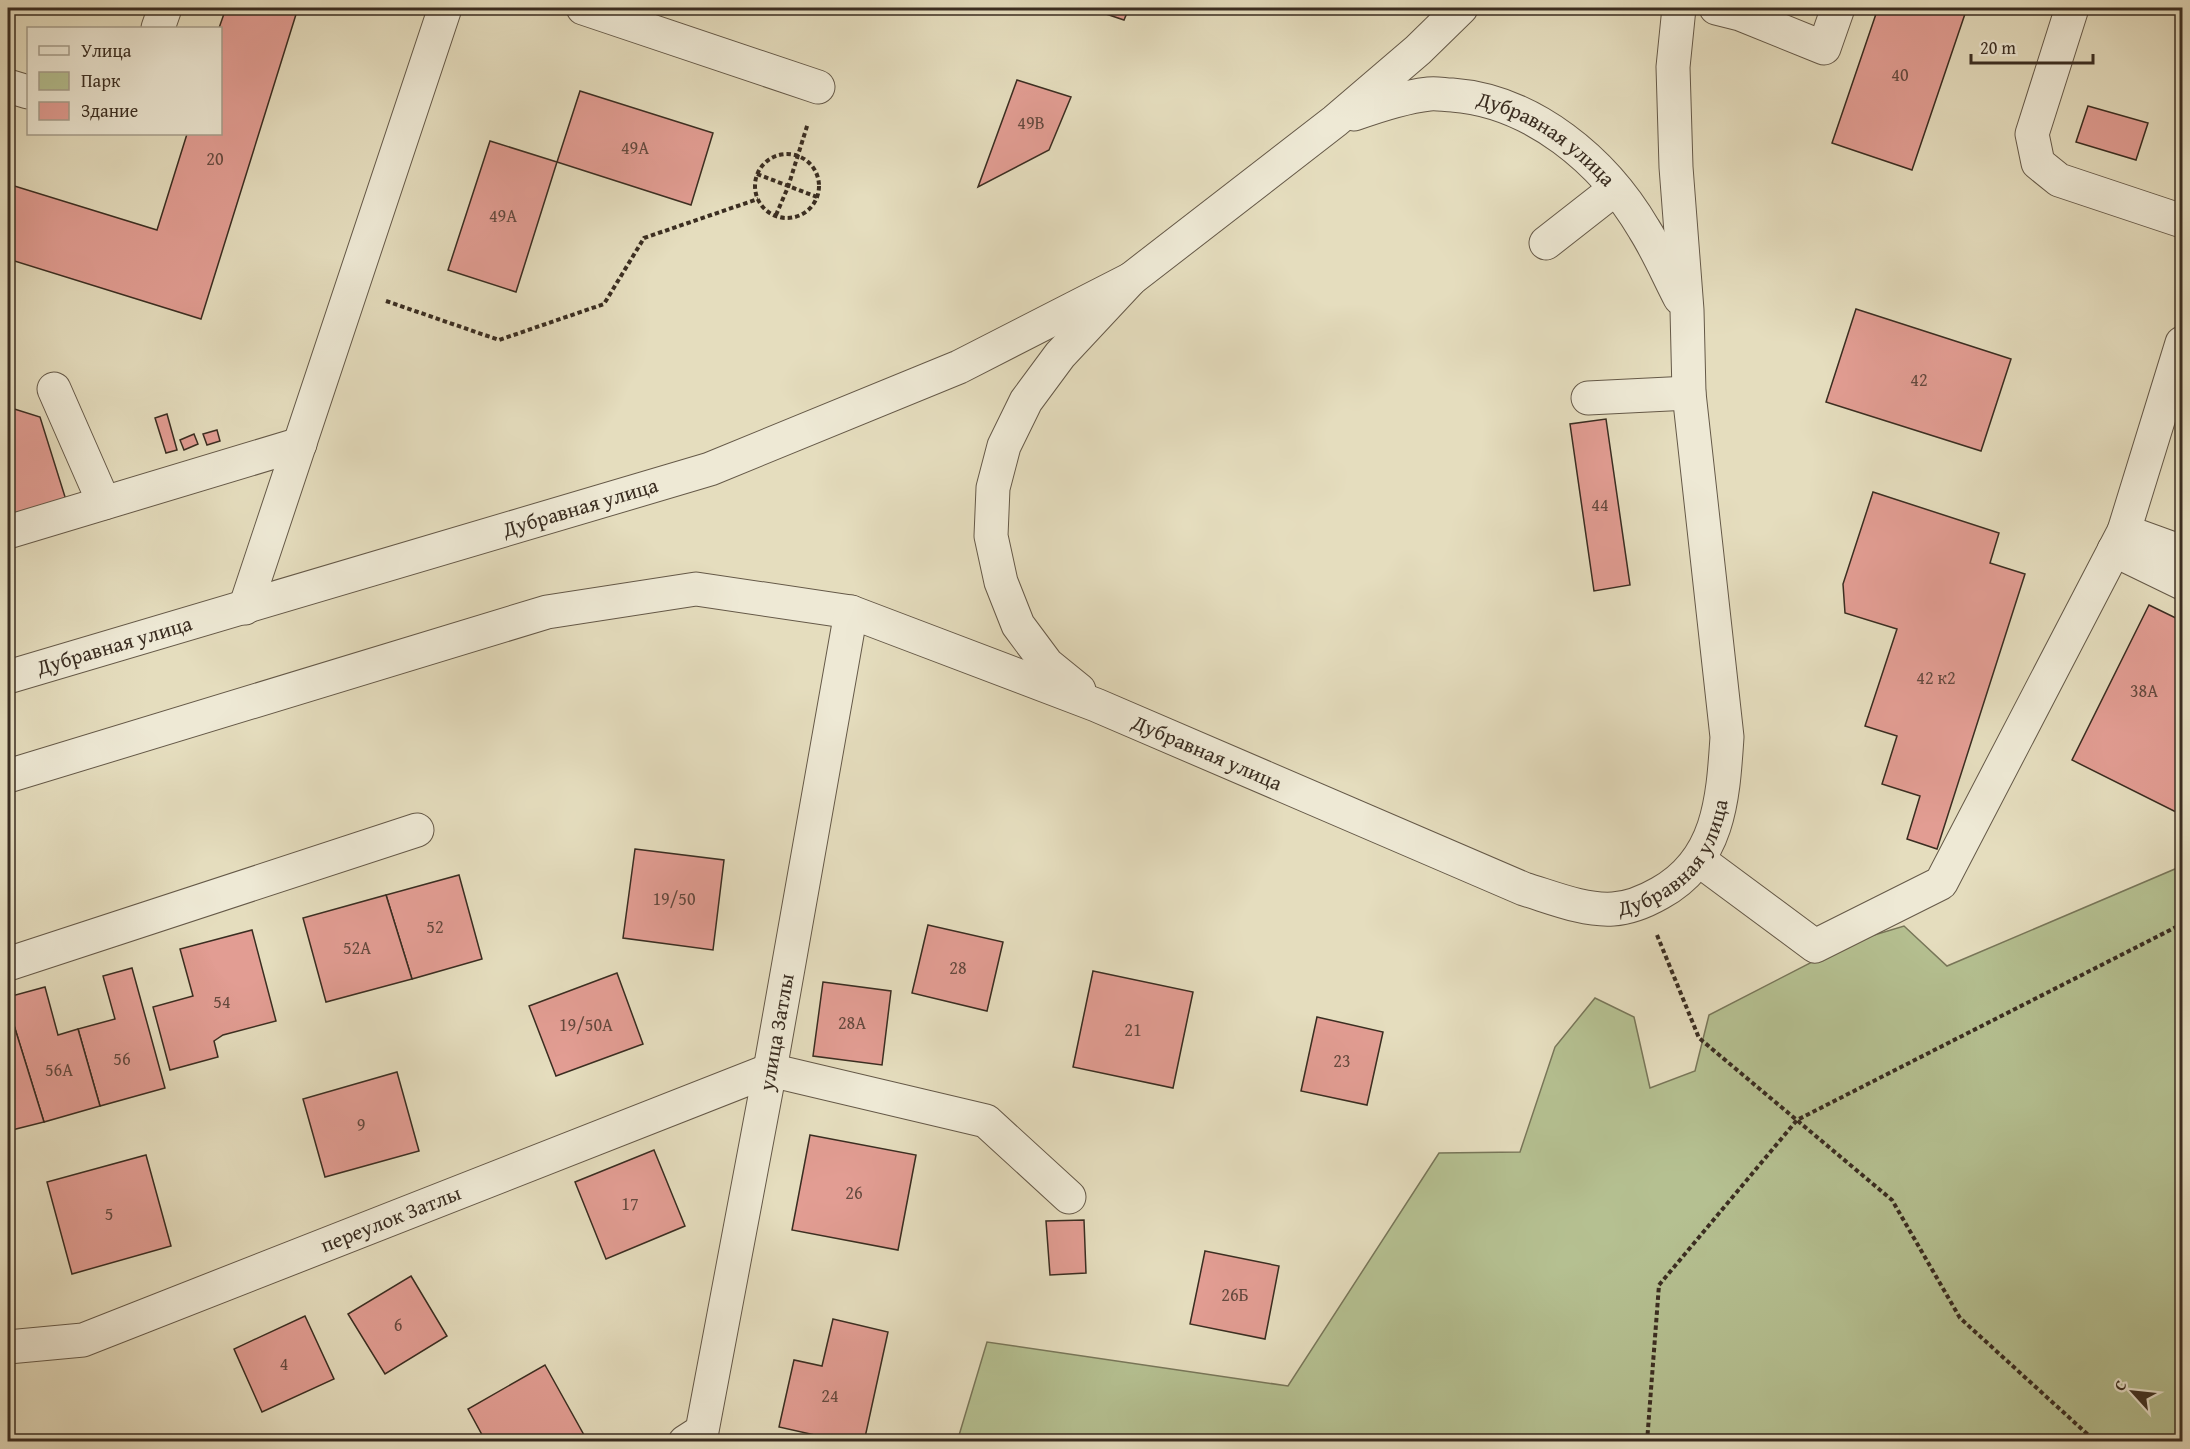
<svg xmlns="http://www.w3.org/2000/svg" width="2190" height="1449" viewBox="0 0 2190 1449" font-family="'Gentium Book Plus',serif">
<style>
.green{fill:#b5c091;stroke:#787659;stroke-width:1.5}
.building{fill:#e29d93;stroke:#3a2d21;stroke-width:1.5}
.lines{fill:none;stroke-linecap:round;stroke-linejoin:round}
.minor-casing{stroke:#655948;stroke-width:35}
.path{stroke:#3a2d21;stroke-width:4;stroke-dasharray:4.5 3;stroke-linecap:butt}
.minor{stroke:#eee9d5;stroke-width:33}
.labels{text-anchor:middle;stroke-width:4.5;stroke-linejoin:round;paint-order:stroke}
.number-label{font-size:18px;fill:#64493e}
.street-label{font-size:21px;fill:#3a2d21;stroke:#eee9d5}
</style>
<rect width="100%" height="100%" fill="#e5ddbe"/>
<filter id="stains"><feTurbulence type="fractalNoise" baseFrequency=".00333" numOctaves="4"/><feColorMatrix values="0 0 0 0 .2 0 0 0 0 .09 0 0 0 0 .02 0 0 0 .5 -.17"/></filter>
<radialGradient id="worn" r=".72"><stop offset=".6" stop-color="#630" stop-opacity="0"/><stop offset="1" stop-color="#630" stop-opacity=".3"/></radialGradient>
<path class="green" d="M2182,866v575l-1225,1 30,-100 301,44 151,-233 81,-1 35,-105 40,-49 39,19 16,71 45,-17 14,-56 142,-73 53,-16 43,40z"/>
<g class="building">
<path d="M226,8h72l-97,311 -193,-60v-75l149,46 30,-96h33l-1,-106z"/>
<path d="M1088,8h41l-5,12z"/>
<path d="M1878,8h89l-55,162 -80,-27z"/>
<path d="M1017,80l54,17 -22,53 -71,37z"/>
<path d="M580,91l133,42 -22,72 -134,-43z"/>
<path d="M2088,106l60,17 -12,37 -60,-18z"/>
<path d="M490,141l67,21 -41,130 -68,-22z"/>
<path d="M1856,309l155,50 -30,92 -155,-49z"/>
<path d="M8,407l32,10 26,83 -58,18z"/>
<path d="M167,414l10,36 -11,3 -11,-35z"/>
<path d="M1606,419l24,166 -36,6 -24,-167z"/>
<path d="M217,430l3,11 -13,4 -4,-11z"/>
<path d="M194,434l4,10 -14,6 -4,-10z"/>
<path d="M2182,483v20l-6,-2z"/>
<path d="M1873,492l126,41 -9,30 35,11 -88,275 -30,-10 13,-43 -38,-12 15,-48 -32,-10 32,-97 -52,-16 -2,-29z"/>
<path d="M2149,605l33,16v194l-110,-55z"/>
<path d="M635,849l89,11 -11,90 -90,-12z"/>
<path d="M459,875l23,84 -70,20 -26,-84z"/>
<path d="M386,895l26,84 -86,23 -23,-84z"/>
<path d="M928,925l75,17 -16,69 -75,-18z"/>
<path d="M252,930l24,91 -53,14 -9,6 4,16 -48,13 -17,-63 40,-11 -13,-47z"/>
<path d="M132,968l33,120 -65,18 -22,-77 37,-10 -12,-43z"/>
<path d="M1093,971l100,21 -20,96 -100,-21z"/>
<path d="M617,973l26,71 -87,32 -27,-70z"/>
<path d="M823,982l68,9 -9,74 -69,-9z"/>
<path d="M45,987l13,48 20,-6 22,77 -56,16 -36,-116v-9z"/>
<path d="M8,1006l36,116 -36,9z"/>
<path d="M1317,1017l66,15 -16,73 -66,-14z"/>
<path d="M397,1072l22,79 -94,26 -22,-78z"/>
<path d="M810,1135l106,20 -18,95 -106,-20z"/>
<path d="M654,1150l31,76 -79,33 -31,-77z"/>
<path d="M146,1155l25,91 -99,28 -25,-92z"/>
<path d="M1084,1220l2,53 -36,2 -4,-54z"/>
<path d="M1205,1251l74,15 -14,73 -75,-15z"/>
<path d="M411,1276l36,60 -62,38 -37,-60z"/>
<path d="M305,1316l29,63 -72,33 -28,-63z"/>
<path d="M833,1319l55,13 -24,110h-18l-67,-15 15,-67 28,6z"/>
<path d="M545,1365l39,70 -11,7h-87l-18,-33z"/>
</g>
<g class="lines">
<g class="minor-casing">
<g id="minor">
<path d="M583,8l235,79"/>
<path d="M1716,8l24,6 84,34 14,-40"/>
<path d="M2072,8l-40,126 6,29 21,17 123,41"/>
<path d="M158,28l7,-20"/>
<path d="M8,86l20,6"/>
<path id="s1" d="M1354,114c25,-9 49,-17 75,-20 8,-1 16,1 23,1 81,6 152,66 192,134 14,22 24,46 36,69"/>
<path d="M1546,243l69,-54"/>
<path d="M2182,343l-58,188 58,21"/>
<path d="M54,389l50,114"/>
<path d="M1588,398l101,-5"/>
<path d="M8,532l292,-88"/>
<path d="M2114,550l68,33"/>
<path d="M245,608l200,-600"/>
<path id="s2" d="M8,677l702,-208 249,-102 172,-88"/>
<path d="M1079,690l-32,-26 -29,-39 -17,-43 -10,-46 2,-48 11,-42 22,-45 34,-46 71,-76 204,-158 83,-71 43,-42"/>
<path id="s3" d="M8,776l539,-164 149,-23 155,23 245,93 428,184c27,8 60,22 89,20 17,-1 33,-8 47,-16 60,-33 63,-96 67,-156l-38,-344 -2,-83 -11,-143 -3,-100 6,-59"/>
<path d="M1699,860l116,86 126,-63 183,-352"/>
<path d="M8,964l409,-134"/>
<path id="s4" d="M8,1347l75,-7 687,-270 216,51 83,76"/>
<path id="s5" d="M685,1442l17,-11 68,-361 81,-458"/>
</g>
</g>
<g class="path">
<circle cx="787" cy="186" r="32"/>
<path d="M757,174l60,23"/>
<path d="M776,215l12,-28 20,-64"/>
<path d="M386,301l113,39 105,-36 40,-66 114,-39"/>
<path d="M1657,935l42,103 193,162 68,118 136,124"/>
<path d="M1647,1442l12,-157 138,-165 385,-196"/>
</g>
<use href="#minor" class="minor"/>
</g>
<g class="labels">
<g class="number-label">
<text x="1900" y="81">40</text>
<text x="1031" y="129">49В</text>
<text x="635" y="154">49А</text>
<text x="215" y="165">20</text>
<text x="503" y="222">49А</text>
<text x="1919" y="386">42</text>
<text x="1600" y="511">44</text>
<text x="1936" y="684">42 к2</text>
<text x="2144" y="697">38А</text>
<text x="674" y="905">19/50</text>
<text x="435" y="933">52</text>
<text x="357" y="954">52А</text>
<text x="958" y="974">28</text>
<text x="222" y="1008">54</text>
<text x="852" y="1029">28А</text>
<text x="586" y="1031">19/50А</text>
<text x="1133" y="1036">21</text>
<text x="122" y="1065">56</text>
<text x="1342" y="1067">23</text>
<text x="59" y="1076">56А</text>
<text x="361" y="1131">9</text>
<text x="854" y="1199">26</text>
<text x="630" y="1210">17</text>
<text x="109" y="1220">5</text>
<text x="1235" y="1301">26Б</text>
<text x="398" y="1331">6</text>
<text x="284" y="1370">4</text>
<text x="830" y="1402">24</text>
</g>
<g class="street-label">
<text dy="7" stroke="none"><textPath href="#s1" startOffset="207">Дубравная улица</textPath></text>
<text dy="7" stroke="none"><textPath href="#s2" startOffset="597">Дубравная улица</textPath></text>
<text dy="7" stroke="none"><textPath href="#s2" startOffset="111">Дубравная улица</textPath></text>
<text dy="7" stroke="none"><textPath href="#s3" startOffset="1254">Дубравная улица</textPath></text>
<text dy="7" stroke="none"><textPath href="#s3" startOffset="1776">Дубравная улица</textPath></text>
<text dy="7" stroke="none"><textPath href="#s5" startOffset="426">улица Затлы</textPath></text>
<text dy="7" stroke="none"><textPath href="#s4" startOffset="406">переулок Затлы</textPath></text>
</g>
</g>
<rect width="2190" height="1449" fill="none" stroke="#e5ddbe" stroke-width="30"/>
<rect x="9" y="9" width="2172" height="1431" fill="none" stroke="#3a2d21" stroke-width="3"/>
<rect x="15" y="15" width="2160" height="1419" fill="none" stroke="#3a2d21" stroke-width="1.5"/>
<rect x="27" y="27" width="195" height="108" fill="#eee9d5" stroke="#a69e8d" stroke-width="1.5"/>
<rect x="39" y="46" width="30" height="9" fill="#eee9d5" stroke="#a69e8d" stroke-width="1.5"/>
<text x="81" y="57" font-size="18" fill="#3a2d21">Улица</text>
<rect x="39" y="72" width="30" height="18" fill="#b5c091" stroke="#a69e8d" stroke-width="1.5"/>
<text x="81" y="87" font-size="18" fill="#3a2d21">Парк</text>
<rect x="39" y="102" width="30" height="18" fill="#e29d93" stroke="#a69e8d" stroke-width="1.5"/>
<text x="81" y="117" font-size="18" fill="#3a2d21">Здание</text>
<g transform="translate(2133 1392) rotate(297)" stroke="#eee9d5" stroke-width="4.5" paint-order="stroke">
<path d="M0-4.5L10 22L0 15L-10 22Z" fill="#3a2d21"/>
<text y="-9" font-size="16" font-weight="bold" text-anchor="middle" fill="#3a2d21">С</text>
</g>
<path d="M1971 54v9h122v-9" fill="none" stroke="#3a2d21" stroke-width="3"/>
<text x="1980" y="54" font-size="18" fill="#3a2d21" stroke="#eee9d5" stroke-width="4.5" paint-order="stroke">20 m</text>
<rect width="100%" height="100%" filter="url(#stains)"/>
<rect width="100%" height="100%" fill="url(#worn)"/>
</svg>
